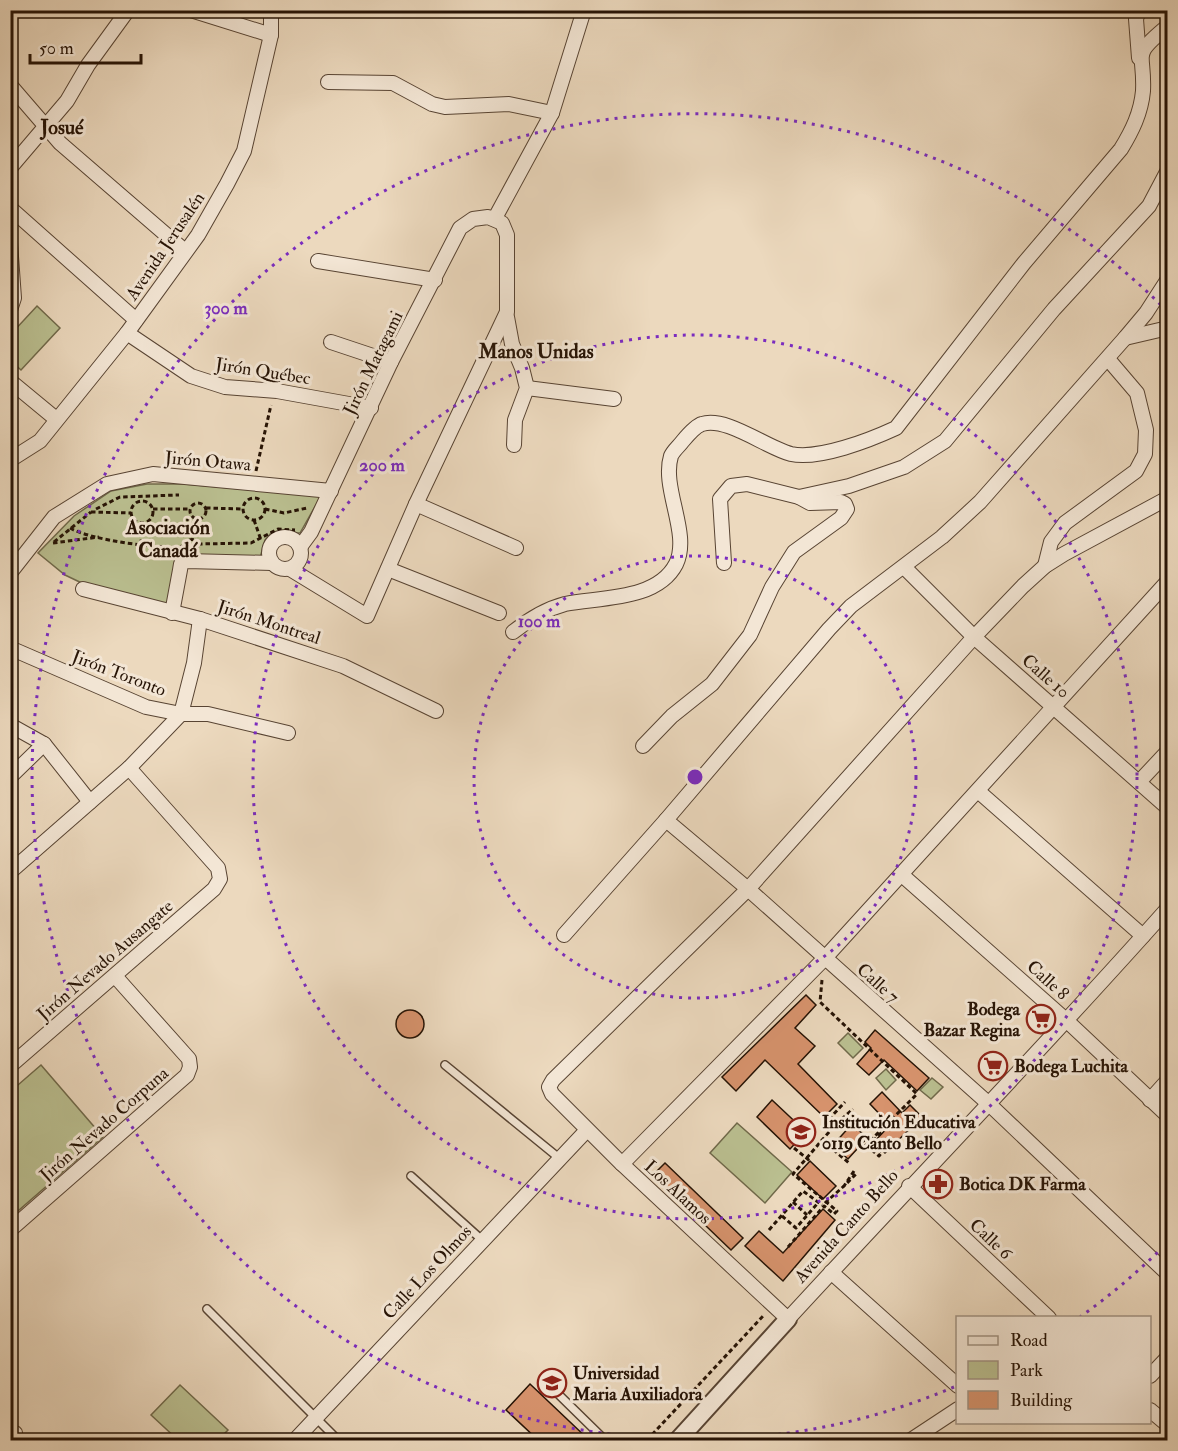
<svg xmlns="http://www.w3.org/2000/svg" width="1178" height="1451" viewBox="0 0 1178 1451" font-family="'IM FELL Double Pica',serif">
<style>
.green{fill:#babf90;stroke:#70694a;stroke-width:1.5}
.building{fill:#d7936d;stroke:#261305;stroke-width:1.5}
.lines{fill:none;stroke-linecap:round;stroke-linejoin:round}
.service-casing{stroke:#584433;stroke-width:10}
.minor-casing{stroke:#584433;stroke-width:16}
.tertiary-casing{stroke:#584433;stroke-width:20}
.path{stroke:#261305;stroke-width:3;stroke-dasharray:4.5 3;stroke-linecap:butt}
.service{stroke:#f3e6d5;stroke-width:7}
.minor{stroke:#f3e6d5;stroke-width:14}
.tertiary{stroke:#f3e6d5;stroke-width:16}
.ring{fill:none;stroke:#7b2cbf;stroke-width:3;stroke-dasharray:3 6}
.labels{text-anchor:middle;stroke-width:6;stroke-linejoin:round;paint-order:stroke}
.street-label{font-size:18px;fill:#261305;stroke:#f3e6d5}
.poi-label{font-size:18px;font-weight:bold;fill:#261305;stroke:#f3e6d5;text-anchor:start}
.neighbourhood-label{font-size:20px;font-weight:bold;fill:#261305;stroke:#f3e6d5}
.centre{fill:#7b2cbf;stroke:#f3e6d5;stroke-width:3}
.ring-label{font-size:18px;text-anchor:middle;font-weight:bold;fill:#7b2cbf;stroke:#f3e6d5;stroke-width:6;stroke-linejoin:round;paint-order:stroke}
</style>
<rect width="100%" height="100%" fill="#ecd9be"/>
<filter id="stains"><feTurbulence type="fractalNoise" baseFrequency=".00333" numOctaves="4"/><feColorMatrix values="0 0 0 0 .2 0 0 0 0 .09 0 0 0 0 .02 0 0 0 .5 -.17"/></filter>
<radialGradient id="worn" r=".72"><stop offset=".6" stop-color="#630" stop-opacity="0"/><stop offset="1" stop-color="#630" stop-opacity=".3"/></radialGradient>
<g class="green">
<path d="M37,306l23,22 -39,42 -10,-9v-27z"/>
<path d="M147,484h37l137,12 -21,37h-29l-6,7 -5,18h-77l-15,48 -80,-20 -23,-11 -27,-22 36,-37 37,-25z"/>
<path d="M848,1033l15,15 -10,10 -15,-15z"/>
<path d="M41,1065l62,72 -92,80v-126z"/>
<path d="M886,1069l10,11 -10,10 -10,-12z"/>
<path d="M932,1078l11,9 -12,12 -11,-9z"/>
<path d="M737,1123l55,49 -27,31 -55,-50z"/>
<path d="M180,1385l48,45 -10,10h-40l-27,-25z"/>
</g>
<g class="building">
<path d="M806,995l10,10 -21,23 20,18 -17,18 39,40 -13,13 -59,-57 -29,31 -14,-14z"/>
<circle cx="410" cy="1024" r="14"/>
<path d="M875,1030l54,48 -12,13 -33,-31 -15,15 -12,-11 14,-16 -6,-6z"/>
<path d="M882,1092l20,21 8,-8 12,12 -37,36 -11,-11 16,-17 -20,-21z"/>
<path d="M772,1100l34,32 -16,17 -33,-32z"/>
<path d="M852,1124l15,14 -19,21 -15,-14z"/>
<path d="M810,1161l26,25 -13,13 -26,-24z"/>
<path d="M665,1163l78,75 -12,12 -78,-75z"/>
<path d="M823,1209l12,11 -52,61 -38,-35 14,-15 24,22z"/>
<path d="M530,1384l59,56h-51l-32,-30z"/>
</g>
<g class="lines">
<g class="service-casing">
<g id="service">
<path d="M445,1065l114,93"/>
<path d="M411,1176l71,64"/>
<path d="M207,1309l131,131"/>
<path d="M553,1389l52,51"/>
<path d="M494,1438l3,2"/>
</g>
</g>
<g class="minor-casing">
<g id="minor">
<path d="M191,10l80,25"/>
<path d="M1139,10l-3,9 3,39"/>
<path d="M328,82l65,1 39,21 13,3 64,-3 43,9"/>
<path d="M10,85l50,58 125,108"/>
<path d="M10,168l57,-67 21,-36 40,-55"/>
<path d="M10,208l126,112"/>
<path d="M495,218l57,-105 32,-103"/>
<path d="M10,243l4,55 -4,12"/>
<path d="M318,261l117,19"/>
<path d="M507,317l5,27 10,24 5,20 -12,32 -1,25"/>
<path d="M127,333l64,43 34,11 52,4 94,17"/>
<path d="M1125,338l43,-10"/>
<path d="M331,342l60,20"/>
<path d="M10,381l46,38"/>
<path d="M527,388l87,11"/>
<path d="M10,460l30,-19 87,-108 71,-98 29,-51 17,-33 27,-116v-25"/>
<path d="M1168,498l-104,56 -19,12 -22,20 -49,51 -226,252 -195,191 -4,7 3,7 70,70 166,155c126,-137 256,-271 380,-411"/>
<path d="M416,504l100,44"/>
<circle cx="285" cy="553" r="16"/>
<path d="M724,563l-4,-64 11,-13 16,-2 52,13 50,-11 55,-19 41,-26 109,-132 95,-103 19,-36"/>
<path d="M1045,566l6,-24 14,-19 71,-52 9,-17 1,-24 -9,-37 -29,-34"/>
<path d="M904,567l70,70 194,171"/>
<path d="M290,569l77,47 49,-112 91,-192v-77l-5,-12 -14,-6 -15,2 -13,9 -69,134 -80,170 -11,15"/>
<path d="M388,569l111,44"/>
<path d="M10,573l44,-56 53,-33 46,-10 178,17"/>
<path d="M83,589l117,30 143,47 93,45"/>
<path d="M172,613l8,-43 1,-6 5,-3 86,2"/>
<path d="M513,632c15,-12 33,-23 52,-28 34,-7 92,-3 111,-40 15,-30 -15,-76 -5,-108 2,-5 8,-10 11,-14 5,-6 13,-16 20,-18 24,-8 65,24 89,30 28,6 79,-14 105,-26l128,-165 97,-114c11,-18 20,-36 22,-58 2,-40 -13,-34 25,-65"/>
<path d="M10,648l136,59 35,7h27l80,19"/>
<path d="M10,725l34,19 46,58"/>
<path d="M643,746l29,-30 40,-32 38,-49 22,-48 22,-35 47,-34 6,-9 -2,-5 -4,-2 -31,1 -11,-6"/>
<path d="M10,777l34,-33"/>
<path d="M1139,782l29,-31"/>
<path d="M978,791l165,145"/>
<path d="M666,820l82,69 241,215 179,170"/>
<path d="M10,872l119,-104 52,-54 13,-51 6,-44"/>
<path d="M902,875l165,146 101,95"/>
<path d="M564,935l102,-115 163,-191 22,-23 91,-69 38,-35 145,-164 21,-25 22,-34"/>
<path d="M10,1066l204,-177 6,-10 -2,-11 -89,-100"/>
<path d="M1150,1100l18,-20"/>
<path d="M622,1164l202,-205 344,-378"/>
<path d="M909,1186l140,132"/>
<path d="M10,1230l177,-155 3,-8 -1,-8 -74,-83"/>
<path d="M831,1272l127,114"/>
<path d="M1150,1376l18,-19"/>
<path d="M1150,1410l18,15"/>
<path d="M15,1433l1,7"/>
<path d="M295,1440l292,-310"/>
<path d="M911,1440l47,-31"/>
</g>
</g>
<g class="tertiary-casing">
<path id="tertiary" d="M678,1440l110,-121"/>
</g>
<g class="path">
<path d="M256,471l15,-66"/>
<circle cx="254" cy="509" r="11"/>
<circle cx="142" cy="512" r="11"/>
<circle cx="198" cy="511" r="8"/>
<path d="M206,508l37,1"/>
<path d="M96,509l24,-12 59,-2"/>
<path d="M153,509h37"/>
<path d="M265,509l19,4 23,-5"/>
<path d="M91,512l40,1"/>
<path d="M254,520l7,20"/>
<path d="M70,528c20,12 92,22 115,18"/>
<circle cx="192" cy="545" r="5.5"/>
<path d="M54,542l37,-30"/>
<path d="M53,543l46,-6"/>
<path d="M141,544l1,-21"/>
<path d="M198,544l53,-1 27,-14 17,1"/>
<path d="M822,980l-2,22 97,92 -52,52"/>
<path d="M835,1124l-6,-5 16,-17"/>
<path d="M822,1140l27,23"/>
<path d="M866,1145l13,11 3,-4 -10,-10 10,-10"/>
<path d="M794,1148l16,13"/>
<path d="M854,1171l-10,15 13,-13"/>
<path d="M793,1202l14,13"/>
<path d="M825,1203l19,-17"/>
<path d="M782,1216l14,12 21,-24"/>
<path d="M769,1230l34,-39 19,14"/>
<path d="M788,1247l36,-41 10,8 3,-3 -44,-37 42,-49 18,-16"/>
<path d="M647,1440l117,-125"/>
</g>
<use href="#service" class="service"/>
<use href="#minor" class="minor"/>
<use href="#tertiary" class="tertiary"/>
</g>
<g class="ring">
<circle cx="695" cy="777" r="221"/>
<circle cx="695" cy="777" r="442"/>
<path d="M1164 1246A663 663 0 0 1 1080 1317M954 1387A663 663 0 1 1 1164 308"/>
</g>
<defs>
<g id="supermarket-ring" transform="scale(1.5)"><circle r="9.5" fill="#f3e6d5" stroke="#8f2418" stroke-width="1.5"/><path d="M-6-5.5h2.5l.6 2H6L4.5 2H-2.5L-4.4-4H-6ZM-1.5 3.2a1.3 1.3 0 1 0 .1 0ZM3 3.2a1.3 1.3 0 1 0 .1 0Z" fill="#8f2418"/></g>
<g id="school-ring" transform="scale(1.5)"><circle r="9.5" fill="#f3e6d5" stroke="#8f2418" stroke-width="1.5"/><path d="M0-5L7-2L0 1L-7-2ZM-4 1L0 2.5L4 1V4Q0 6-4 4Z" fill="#8f2418"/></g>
<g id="pharmacy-ring" transform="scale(1.5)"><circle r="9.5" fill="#f3e6d5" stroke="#8f2418" stroke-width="1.5"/><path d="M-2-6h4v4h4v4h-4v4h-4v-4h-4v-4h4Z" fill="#8f2418"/></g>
<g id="university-ring" transform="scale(1.5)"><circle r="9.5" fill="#f3e6d5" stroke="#8f2418" stroke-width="1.5"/><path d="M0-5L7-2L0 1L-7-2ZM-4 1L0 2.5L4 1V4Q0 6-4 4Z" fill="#8f2418"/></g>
</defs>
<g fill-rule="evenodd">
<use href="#supermarket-ring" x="1041" y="1019"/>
<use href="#supermarket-ring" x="993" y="1066"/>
<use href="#school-ring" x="801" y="1132"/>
<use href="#pharmacy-ring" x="938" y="1184"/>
<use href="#university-ring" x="552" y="1383"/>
</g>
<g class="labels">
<g class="street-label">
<text transform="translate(165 246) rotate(-56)" y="6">Avenida Jerusalén</text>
<text transform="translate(373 363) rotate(-64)" y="6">Jirón Matagami</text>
<text transform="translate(263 371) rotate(9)" y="6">Jirón Québec</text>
<text transform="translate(208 461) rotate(5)" y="6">Jirón Otawa</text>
<text transform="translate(269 622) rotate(18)" y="6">Jirón Montreal</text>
<text transform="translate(119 673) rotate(21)" y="6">Jirón Toronto</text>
<text transform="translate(1046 676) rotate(41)" y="6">Calle 10</text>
<text transform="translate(105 960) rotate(-41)" y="6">Jirón Nevado Ausangate</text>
<text transform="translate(1048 980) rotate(42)" y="6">Calle 8</text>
<text transform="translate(878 983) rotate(42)" y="6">Calle 7</text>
<text transform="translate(104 1124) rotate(-41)" y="6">Jirón Nevado Corpuna</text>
<text transform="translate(678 1192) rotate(43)" y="6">Los Alamos</text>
<text transform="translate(846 1226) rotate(-48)" y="6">Avenida Canto Bello</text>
<text transform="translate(991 1239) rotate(43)" y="6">Calle 6</text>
<text transform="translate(427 1272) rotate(-47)" y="6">Calle Los Olmos</text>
</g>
<g class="poi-label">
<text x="1020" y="1015" text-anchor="end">Bodega<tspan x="1020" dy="21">Bazar Regina</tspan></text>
<text x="1014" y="1072">Bodega Luchita</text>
<text x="822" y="1128">Institución Educativa<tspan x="822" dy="21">0119 Canto Bello</tspan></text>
<text x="959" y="1190">Botica DK Farma</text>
<text x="573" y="1379">Universidad<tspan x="573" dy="21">Maria Auxiliadora</tspan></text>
</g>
<g class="neighbourhood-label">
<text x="62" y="134">Josué</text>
<text x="536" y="358">Manos Unidas</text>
<text x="168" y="534">Asociación<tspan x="168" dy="23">Canadá</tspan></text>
</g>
</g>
<circle cx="695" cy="777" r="9" class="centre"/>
<g class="ring-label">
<text x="226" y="314">300 m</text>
<text x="382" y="471">200 m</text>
<text x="539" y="627">100 m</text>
</g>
<rect width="1178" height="1451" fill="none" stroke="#ecd9be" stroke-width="36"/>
<rect x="12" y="12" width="1154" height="1427" fill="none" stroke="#261305" stroke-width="3"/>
<rect x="18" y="18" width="1142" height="1415" fill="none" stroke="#261305" stroke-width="1.5"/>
<rect x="956" y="1316" width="195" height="108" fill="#f3e6d5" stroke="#a19282" stroke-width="1.5"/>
<rect x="968" y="1336" width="30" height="9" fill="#f3e6d5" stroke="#a19282" stroke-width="1.5"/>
<text x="1010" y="1346" font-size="18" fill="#261305">Road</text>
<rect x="968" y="1361" width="30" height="18" fill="#babf90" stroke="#a19282" stroke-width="1.5"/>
<text x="1010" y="1376" font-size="18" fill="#261305">Park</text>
<rect x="968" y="1391" width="30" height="18" fill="#d7936d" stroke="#a19282" stroke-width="1.5"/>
<text x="1010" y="1406" font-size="18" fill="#261305">Building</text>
<path d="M30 54v9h111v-9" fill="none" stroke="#261305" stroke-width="3"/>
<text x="39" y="54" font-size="18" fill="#261305" stroke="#f3e6d5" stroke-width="4.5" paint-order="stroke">50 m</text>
<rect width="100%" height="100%" filter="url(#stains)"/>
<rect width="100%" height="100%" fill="url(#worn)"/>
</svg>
